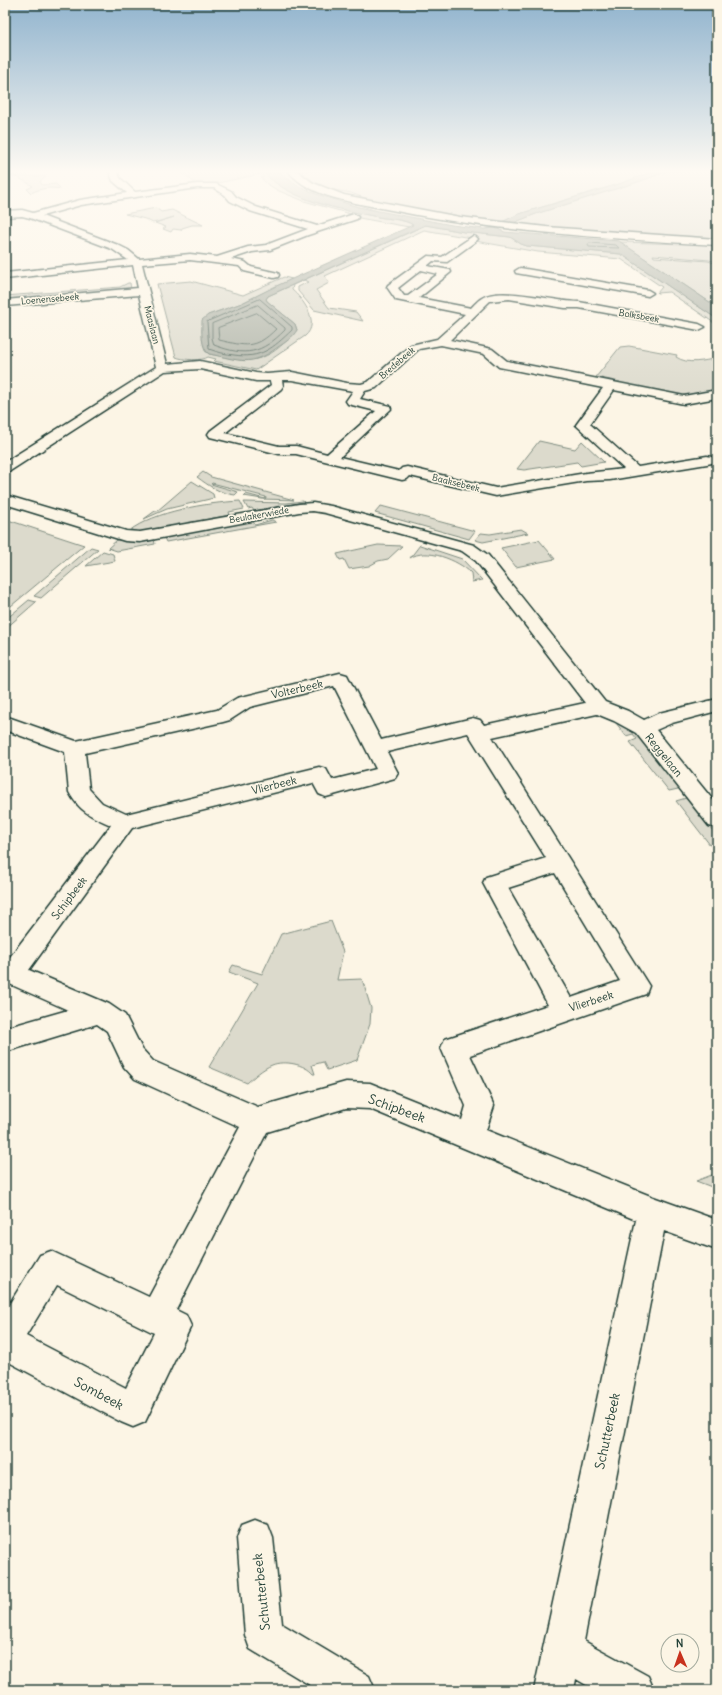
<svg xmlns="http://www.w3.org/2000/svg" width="722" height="1695" viewBox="0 0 722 1695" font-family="Delius,sans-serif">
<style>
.green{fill:#dcdacc;stroke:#7e8c80}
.water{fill:#aeb3a7;stroke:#758479}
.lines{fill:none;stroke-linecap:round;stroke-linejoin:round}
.shore{stroke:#586c62;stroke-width:1}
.minor-casing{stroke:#1f3d34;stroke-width:3}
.minor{fill:#fcf5e5;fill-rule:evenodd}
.labels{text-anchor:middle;stroke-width:3.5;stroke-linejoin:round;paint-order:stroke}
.far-street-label{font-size:9px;fill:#1f3d34;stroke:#fcf5e5}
.street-label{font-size:11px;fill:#1f3d34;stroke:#fcf5e5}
.near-street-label{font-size:13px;fill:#1f3d34;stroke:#fcf5e5}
</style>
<rect width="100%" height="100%" fill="#fcf5e5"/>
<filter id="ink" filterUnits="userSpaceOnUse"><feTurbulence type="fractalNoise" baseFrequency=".025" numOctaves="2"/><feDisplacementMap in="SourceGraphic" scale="8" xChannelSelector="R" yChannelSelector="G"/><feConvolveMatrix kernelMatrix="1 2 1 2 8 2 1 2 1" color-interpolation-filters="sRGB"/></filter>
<g filter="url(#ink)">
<g class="green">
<path d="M180,171h82c28,30 77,38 116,46 10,2 26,2 35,8l-4,2 -50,-9 -5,-3 -50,-14 -25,-10 -12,-7 -6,-6 3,-1 -3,-3 -53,11 -12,-1z"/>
<path d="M278,171h11l9,11 10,6 72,24c-35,-8 -75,-15 -102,-41z"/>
<path d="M300,171h355l-36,13 -100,30 -17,8 -38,-4 -91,-17 -22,-8 -22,-4 -16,-8z"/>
<path d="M668,171h49v68l-173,-11 -31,-5c50,-22 105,-32 155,-52z"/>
<path d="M9,176h36l1,1 -6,4 2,4 14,-1 5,5c-11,-2 -20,-1 -30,4l-4,-4 6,-3 -14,-8z"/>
<path d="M156,208l5,4 11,-2 31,15h-11l-10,3 -1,2 -8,-1 -2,3 -8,-3 3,-2 -11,-4 19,-6 -21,6 -8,-4 -20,-5z"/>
<path d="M426,225l38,7 46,5 11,7 6,2 94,8 96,65v6l-48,-33 -12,1 5,-6 -41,-28 -83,-7 -63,-11 2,-2 -53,-9 -99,46 4,7 -13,7 13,18 27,4 7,9 -49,-11 -16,-19v-4l10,-5 -4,-2 -11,5 -1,5c11,9 29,33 13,46l-49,34 -42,-9 2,-2 -8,-2c-5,4 -26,3 -32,0l-19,-73 34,-3 52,14 41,-18 8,2 -50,24 -34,12 -6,15 3,21 4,3c45,8 55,12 88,-24l-2,-6 -28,-23 -1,-2 2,-3z"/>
<path d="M620,242l97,3v17l-8,-2 -56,-5 1,2 54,4 9,3v43z"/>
<path d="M128,283h2l1,6 -126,11v-4l115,-9z"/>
<path d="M629,346l48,9 -1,2c12,8 28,4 41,1v32l-38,6 -61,-12 2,-2 -24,-5 24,-30z"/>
<path d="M539,441l36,8 7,-8 22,21 -23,4 -4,-4 -53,8 -7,-1z"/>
<path d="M203,472l8,5 83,23 -32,-1 -18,-3 2,-2 19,5 1,-2 -54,-14 -1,1 27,8 -3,3c-16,-2 -26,-9 -38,-18z"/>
<path d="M192,481l21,13 1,4 -47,11 -23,10 11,-8h2z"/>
<path d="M240,501l4,8 -15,3 1,3 -90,17 -11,-1c26,-20 77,-28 111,-30z"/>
<path d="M303,501l1,1 -50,9 -2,-3 -4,1 -4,-7 42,1z"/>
<path d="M381,506l94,25 -6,8 -94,-26z"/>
<path d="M5,519l79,26 -79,66z"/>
<path d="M272,520l4,2 -110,20 -2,-4 89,-17 2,4z"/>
<path d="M521,529l7,4 -45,9 -8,-2 6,-7 9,1z"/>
<path d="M154,539l1,5 -38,7 -9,-3 9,-8 18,2z"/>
<path d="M539,540l16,19 -39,8 -15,-19z"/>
<path d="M378,545l24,1 -14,13 -10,2 -9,5 -20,3 -5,-10 -4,1 -3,-6z"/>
<path d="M420,545l42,14 20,21 -10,2 -1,-9c-13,-13 -45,-26 -61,-15z"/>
<path d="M91,547l7,2 -57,49 -7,-2z"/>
<path d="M103,551l10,3 2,7 -29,5z"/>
<path d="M29,600l7,2 -31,27v-9z"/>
<path d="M616,723l15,6 7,6 41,53 -1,1 -9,2 -39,-49 7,-3 -4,-5 -7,2z"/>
<path d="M686,798l31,38v18l-41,-53z"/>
<path d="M331,921l12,31 -6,28 25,-1 9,29 -1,16 -13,36 -30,10 -4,-8 -11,3 3,9h-2c-8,-10 -29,-14 -41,-9 -10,4 -17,11 -25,18l-38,-16 49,-84 -29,-11 4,-7 29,9 19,-40z"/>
<path d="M717,1173v16l-21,-8z"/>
</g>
<g class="water">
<path d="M262,171h16l17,13 21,10 42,13 94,18 32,4 11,-1 10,4 114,9 98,66v12l-96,-65 -94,-8 -6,-2 -11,-7 -46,-5 -39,-7 -157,71 -2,3 1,2 28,23 2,6c-4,7 -12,13 -19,17 -27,21 -38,13 -69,7 -9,-7 -7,-23 -7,-34l6,-5 34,-12 32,-16 139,-62c-8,-6 -25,-6 -35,-8 -39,-8 -88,-16 -116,-46z"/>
<path d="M655,171h13l-30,11 -102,32 -23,9 -11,-1 17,-8 100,-30z"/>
</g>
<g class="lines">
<g class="shore">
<path d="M590,243l26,2 3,3 -30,-1 -1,-2z"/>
<path d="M260,299l32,28v3c-19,18 -31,29 -58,25 -9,-1 -17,-3 -25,-6l-2,-27z"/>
<path d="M258,305l27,23v2c-24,24 -39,27 -71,15l-2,-7v-14z"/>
<path d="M257,313l19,16c-21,21 -30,17 -57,11l-1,-12z"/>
</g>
<g class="minor-casing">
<g id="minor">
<path d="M109,171h8l3,7 15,14 62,-8h19l15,7 5,6 20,10 61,19 37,-12 4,3 -1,2 -49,16 -38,15 -18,2 -21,7 14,3 6,5 27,6 1,2 -1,2 -4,1 -30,-7 -5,-5 -49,-6 -48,4 25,100 33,-3 56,12 11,1 25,-2 55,11 14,1 7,-2 43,-37 26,-6 28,-25 -69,-14 -9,-13 1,-2 40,-29 14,1 31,-21 3,1 2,2 -2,2 -29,21 -14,-1 -6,5 23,4 1,2 -32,26 52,10c3,-3 7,-8 11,-10 18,-12 74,4 97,4l120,22 6,3 -6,3 -120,-22h-14l-56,-9 -19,2 -40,39 42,9 15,12 177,35 33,-6v8l-33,6 -70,-14 -24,34 48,43 69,-11 5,1 2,3 -2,3 -5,1 -97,16 -24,1 -90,15 -86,-20 -3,3 -5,1 -106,-26h-17l-69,-17 -2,-3 2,-3 61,-46 -1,-4h-14l-56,-12 -35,2 -155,100 -5,1v-10l151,-95 -17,-72 -134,11v-6l133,-12 -5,-23 -128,14v-6l123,-13 -16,-11 -82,-31 -8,-2 -17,1v-6l17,-1 11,3 47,-13 47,-7 -14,-12zM197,188h17l11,7 5,6 20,10 58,18 -42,16 -18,2 -31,10 -27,-3 -51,5 -11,-9 -10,-5 -76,-29 39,-11zM421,270l17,4 -30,22h-4l-6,-8zM441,345l43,9 15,13 104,21 -27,37 48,44 -38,4 -90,15 -89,-21 -5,1 -3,3 -59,-14 51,-48 -1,-3 -30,-7 5,-8 11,-3 43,-39zM282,380h10l61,11 -7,10 2,3 28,7 -49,43 -31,-8h-17l-54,-13 56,-44 2,-3z"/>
<path d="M288,171h9l16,12 31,12 116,22 86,10 171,12v6c-111,-7 -222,-13 -331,-36 -33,-7 -75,-11 -98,-38z"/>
<path d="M520,268l128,22 5,3 -5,3 -132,-23 -1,-2z"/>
<path d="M5,495l121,36 14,1 159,-28 14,-1 18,3 143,39 14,10 117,147 23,9 16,9 15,-7 58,-14v12l-45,12 -16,7 61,75v23l-8,-2 -73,-93 -22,-12 -17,-7 -105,23 157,249 -3,8 -176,61 24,51 -8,24 167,67 64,23v30l-53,-19 -80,410 64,35 6,14h-59l-19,-11 -2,11h-40l102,-470 -266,-111 -24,-1 -79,24 -91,178 10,5 5,11 -46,96 -12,5 -12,-5 -116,-62v-49l35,-56 11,-4 98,46 91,-170 -105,-48 -11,-12 -17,-36 -10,-7 -92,28v-24l63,-18 -63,-28v-22l2,1 104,-136c-19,-8 -32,-14 -42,-33l-4,-40 -60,-22v-14l71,25 141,-31 20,-12 103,-25 7,2 2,4 32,61 92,-22 7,2 4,5 101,-22 -109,-142 -14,-10 -137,-38 -12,-2 -14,1 -159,30 -15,-1 -120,-37zM334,686l42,83 -44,11 -6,-11 -7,-2 -193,47 -24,-11 -13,-14 -4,-36 138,-31 7,-2 20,-13zM468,733l78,125 -60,19 -3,6 65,122 -103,34 -4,9 25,58 -4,14 -92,-37 -24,-1 -88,25 -105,-46 -11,-12 -17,-34 -16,-11 -80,-34 103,-142 181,-45 6,11 7,3 62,-17 7,-2 3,-5 -11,-21zM555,873l65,108 -49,17 -63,-110zM57,1285l97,48 -28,55 -100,-52z"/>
<path d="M255,1520l13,5 5,13 9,86 87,52 6,14h-57l-68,-41 -5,-14 -8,-97 5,-13z"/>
</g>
</g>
<use href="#minor" class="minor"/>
</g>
</g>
<linearGradient id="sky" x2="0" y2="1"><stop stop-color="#91b4ce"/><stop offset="0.42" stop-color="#fefaf3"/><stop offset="1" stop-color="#fefaf3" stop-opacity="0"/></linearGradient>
<rect width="722" height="408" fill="url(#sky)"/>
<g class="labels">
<g class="far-street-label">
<text transform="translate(50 299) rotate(-5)" y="3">Loenensebeek</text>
<text transform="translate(639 316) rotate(10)" y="3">Bolksbeek</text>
<text transform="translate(152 325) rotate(76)" y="3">Maaslaan</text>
<text transform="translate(397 363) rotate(-41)" y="3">Bredebeek</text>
<text transform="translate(456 483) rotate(14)" y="3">Baaksebeek</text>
<text transform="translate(259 515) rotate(-10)" y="3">Beulakerwiede</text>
</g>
<g class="street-label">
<text transform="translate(297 689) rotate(-13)" y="4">Volterbeek</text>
<text transform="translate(664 755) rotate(51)" y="4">Reggelaan</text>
<text transform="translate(274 785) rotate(-14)" y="4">Vlierbeek</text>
<text transform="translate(69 898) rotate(-53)" y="4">Schipbeek</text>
<text transform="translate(591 1001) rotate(-18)" y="4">Vlierbeek</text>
</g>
<g class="near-street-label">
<text transform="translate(397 1108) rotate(20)" y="5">Schipbeek</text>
<text transform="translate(99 1393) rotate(28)" y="5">Sombeek</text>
<text transform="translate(607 1431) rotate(-78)" y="5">Schutterbeek</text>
<text transform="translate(261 1592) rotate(-96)" y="5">Schutterbeek</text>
</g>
</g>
<rect width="722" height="1695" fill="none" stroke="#fcf5e5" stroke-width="20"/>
<rect x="10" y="10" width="702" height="1675" fill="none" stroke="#1f3d34" stroke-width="1.5" filter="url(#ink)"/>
<g transform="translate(680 1653) rotate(358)"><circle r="19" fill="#fcf5e5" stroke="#a4ab9e"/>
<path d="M0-3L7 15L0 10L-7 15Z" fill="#c8321e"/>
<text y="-6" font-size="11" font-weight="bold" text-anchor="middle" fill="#1f3d34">N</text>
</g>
</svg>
